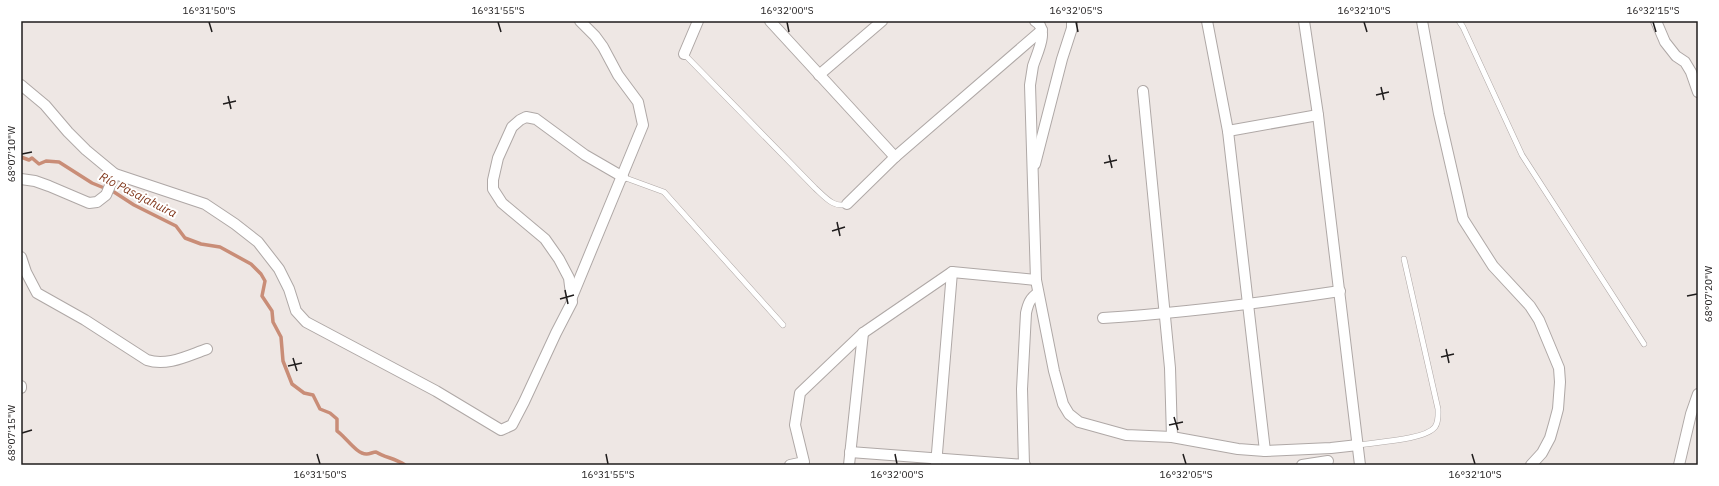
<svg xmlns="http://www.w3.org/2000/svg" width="1719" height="486" viewBox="0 0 1719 486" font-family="'IBM Plex Sans',sans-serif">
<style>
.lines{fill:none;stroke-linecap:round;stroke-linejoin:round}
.stream{stroke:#c98d77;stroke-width:3.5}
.lane-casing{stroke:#afa8a6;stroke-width:6}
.street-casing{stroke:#afa8a6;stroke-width:12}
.lane{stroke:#fff;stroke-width:5}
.street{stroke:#fff;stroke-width:10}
.ticks{fill:none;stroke:#1f1c1c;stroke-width:1.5}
.labels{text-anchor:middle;stroke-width:4;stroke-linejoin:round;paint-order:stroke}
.water-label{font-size:12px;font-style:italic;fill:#81371b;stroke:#fff}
.neatline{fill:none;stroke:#1f1c1c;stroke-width:1.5}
.ticks-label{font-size:10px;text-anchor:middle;fill:#1f1c1c}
</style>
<rect width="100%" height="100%" fill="#eee7e4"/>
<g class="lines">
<path class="stream" d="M21,157l8,3 3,-2 7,6 7,-3 13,1 33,21 22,9 20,13 42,21 9,12 16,6 19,3 31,17 10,10 4,7 -3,15 10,15 1,11 8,15 2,24 9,23 12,9 9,2 7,14 10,4 7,6v12c8,5 20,24 30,23 3,0 6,-2 9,-2 10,6 19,6 29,13"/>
<g class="lane-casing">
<g id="lane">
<path d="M1459,21l4,6 59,128 122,189"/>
<path d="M684,54l131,134c9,8 19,21 32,16"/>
<path d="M623,177l41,15 119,133"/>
<path d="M1358,445c17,-3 67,-5 77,-18 4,-6 3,-12 3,-18l-34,-150"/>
</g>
</g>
<g class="street-casing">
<g id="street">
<path d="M770,21l125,136"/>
<path d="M1035,21c15,8 2,32 -2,45 -1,6 -2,13 -3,19l6,195 18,91 9,33 6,10 10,8 47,13 46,2 66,12 27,2 66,-3 27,-3"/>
<path d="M1207,21l21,110 37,320"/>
<path d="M1304,21l14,94 42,350"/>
<path d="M1422,21l17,93 24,105 30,47 37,40 9,14 20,48 1,14 -2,27 -4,15 -4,14 -8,15 -11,12"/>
<path d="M1656,21l9,21 11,14 9,6 6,10 7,20"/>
<path d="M684,54l14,-33"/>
<path d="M819,75l63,-54"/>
<path d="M21,85l24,20 23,27 18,18 29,24 90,30 30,20 23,18 21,27 10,20 7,22 10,11 130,69 65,39 11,-5 12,-23 32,-69 16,-31 -3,-24 -10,-19 -14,-20 -43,-36 -9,-14v-9l5,-22 14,-31 8,-7 6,-3 10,2 49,36 38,22"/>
<path d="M1143,91l27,277 2,69"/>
<path d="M1228,131l90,-16"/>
<path d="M1035,164l27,-105 10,-31v-7"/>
<path d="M21,179l14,2 14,5 40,17 8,-1 9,-7 9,-21"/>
<path d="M847,204l48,-47 147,-127"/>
<path d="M21,257l5,15 11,21 48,27 62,40c20,7 42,-5 60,-11"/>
<path d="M572,297l71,-172 -5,-23 -20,-27 -15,-28 -8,-11 -15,-15"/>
<path d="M1103,318c80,-5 158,-15 237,-27"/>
<path d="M21,386v2"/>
<path d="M850,452l175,13"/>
<path d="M790,465l14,-3 -9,-37 5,-32 63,-60 89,-61 84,8"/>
<path d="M849,465l14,-132"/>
<path d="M936,465l16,-193"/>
<path d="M1024,465l-2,-76 4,-76c2,-9 4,-15 12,-20"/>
<path d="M1302,465l26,-4"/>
<path d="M1679,465l12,-51 7,-20"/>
</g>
</g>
<use href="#lane" class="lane"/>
<use href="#street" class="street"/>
</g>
<path class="ticks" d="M209,22l3,10M498,22l3,10M787,22l2,10M1076,22l2,10M1364,22l3,10M1653,22l3,10M1381,87l3,13M1376,95l13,-3M228,96l3,13M223,104l13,-3M22,154l10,-2M1109,155l3,13M1104,163l13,-3M837,222l3,14M832,231l13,-4M565,290l3,14M1687,296l10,-2M560,299l14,-4M1446,349l3,14M1441,357l13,-3M293,358l4,13M288,366l14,-3M1174,417l4,13M1169,425l14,-3M22,433l10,-3M317,454l3,10M606,454l2,10M895,454l2,10M1183,454l3,10M1472,454l3,10"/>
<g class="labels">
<g class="water-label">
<text transform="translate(138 195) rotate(27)" y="4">Río Pasajahuira</text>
</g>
</g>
<rect width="1719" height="486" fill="none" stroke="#ffffff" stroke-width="44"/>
<rect x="22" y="22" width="1675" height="442" class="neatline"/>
<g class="ticks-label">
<text x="209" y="14">16°31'50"S</text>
<text x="498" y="14">16°31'55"S</text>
<text x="787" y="14">16°32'00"S</text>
<text x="1076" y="14">16°32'05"S</text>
<text x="1364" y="14">16°32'10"S</text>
<text x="1653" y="14">16°32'15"S</text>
<text transform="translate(11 154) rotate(-90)" y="4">68°07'10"W</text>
<text transform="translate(1708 294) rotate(-90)" y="4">68°07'20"W</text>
<text transform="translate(11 433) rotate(-90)" y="4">68°07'15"W</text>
<text x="320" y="478">16°31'50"S</text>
<text x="608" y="478">16°31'55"S</text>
<text x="897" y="478">16°32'00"S</text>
<text x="1186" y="478">16°32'05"S</text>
<text x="1475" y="478">16°32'10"S</text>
</g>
</svg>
